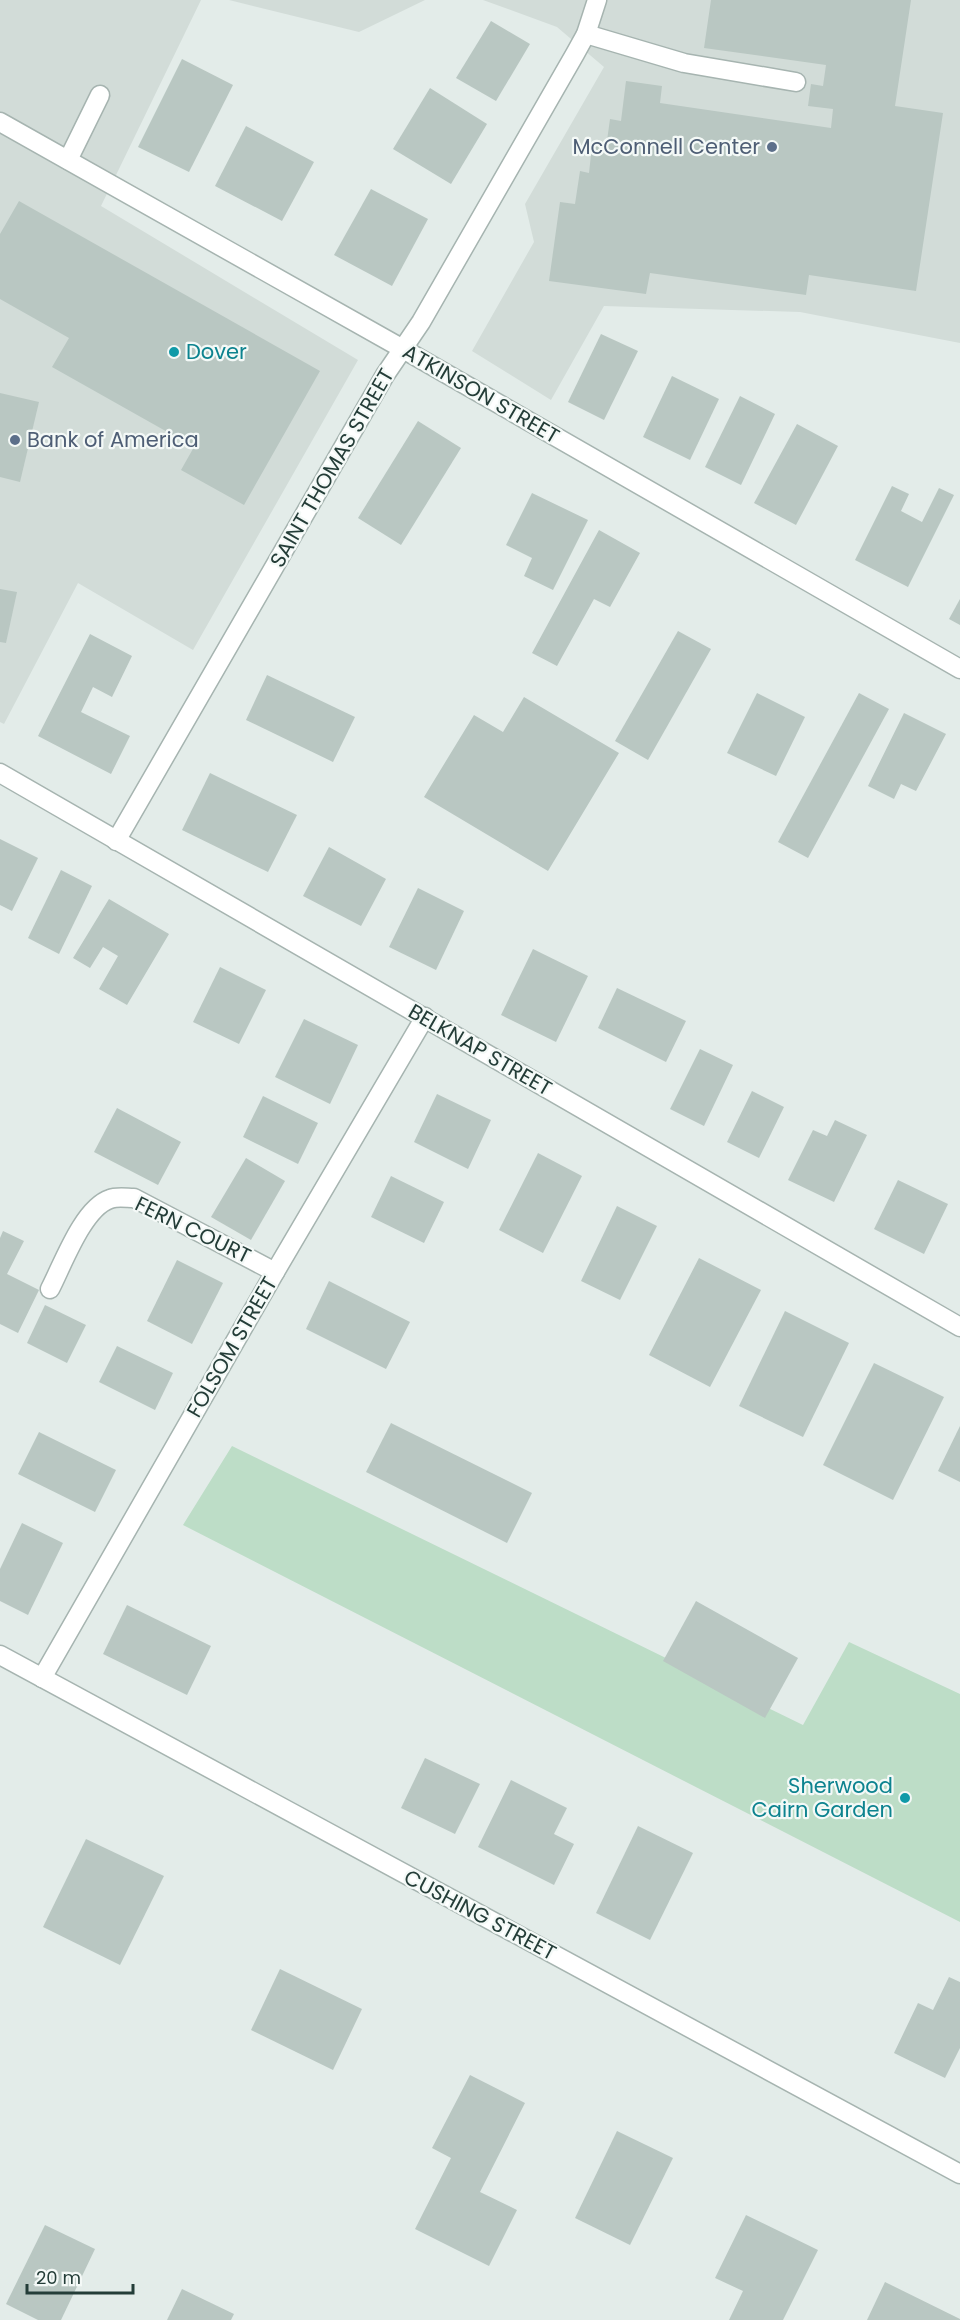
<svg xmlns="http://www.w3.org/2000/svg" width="960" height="2320" viewBox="0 0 960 2320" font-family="Poppins,sans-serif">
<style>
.built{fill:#d2dcd8}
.green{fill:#bdddc7}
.building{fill:#b9c7c2}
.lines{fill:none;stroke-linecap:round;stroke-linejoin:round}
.minor-casing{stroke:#a6b4b0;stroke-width:21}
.minor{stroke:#fff;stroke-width:18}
.service-dot{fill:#5c6f8a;stroke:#f4f9f7;stroke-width:2}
.culture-dot{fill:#0f9aa8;stroke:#f4f9f7;stroke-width:2}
.labels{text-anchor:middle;stroke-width:4.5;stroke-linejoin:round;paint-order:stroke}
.service-label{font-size:21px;fill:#4e5e75;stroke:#f4f9f7;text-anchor:end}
.culture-label{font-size:21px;fill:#0d838f;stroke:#f4f9f7;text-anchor:start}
.street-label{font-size:21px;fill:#243d38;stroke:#f4f9f7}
</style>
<rect width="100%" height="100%" fill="#e3ece9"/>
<g class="built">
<path d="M0,0h201l-100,206 257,154 -165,290 -115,-67 -74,141 -4,-2z"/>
<path d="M229,0h196l-66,32z"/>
<path d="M483,0h477v343l-160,-31 -196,-6 -53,94 -79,-49 62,-109 -9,-38 79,-137 -47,-40z"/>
</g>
<path class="green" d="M232,1446l571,279 46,-83 111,52v228l-777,-397z"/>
<g class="building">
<path d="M711,0h200l-16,106 48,7 -27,178 -107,-16 -3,20 -156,-22 -4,21 -97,-13 11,-79 15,2 5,-33 9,2 3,-27 14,2 4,-29 11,2 5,-40 36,5 -2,17 171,25 2,-19 -25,-3 3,-22 12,2 3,-21 -122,-17z"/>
<path d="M491,21l39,23 -34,57 -40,-23z"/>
<path d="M182,59l51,26 -44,87 -51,-25z"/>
<path d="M430,88l57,36 -36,60 -58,-35z"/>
<path d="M246,126l68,36 -32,59 -67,-35z"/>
<path d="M371,189l57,30 -36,67 -58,-31z"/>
<path d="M19,201l301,170 -76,134 -63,-35 13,-23 -142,-80 17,-29 -69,-39v-65z"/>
<path d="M601,334l37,17 -34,69 -36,-18z"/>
<path d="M672,376l47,23 -29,61 -47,-23z"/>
<path d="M0,393l39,9 -19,80 -20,-5z"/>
<path d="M740,396l35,18 -34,71 -36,-18z"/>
<path d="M418,421l43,27 -60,97 -43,-27z"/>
<path d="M797,424l41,22 -42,79 -42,-22z"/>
<path d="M892,486l17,8 -8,17 21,11 17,-34 15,7 -46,92 -53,-27z"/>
<path d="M532,493l56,27 -35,70 -29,-14 8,-18 -26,-13z"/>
<path d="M599,530l41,23 -30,54 -16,-8 -37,67 -25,-13z"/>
<path d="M0,589l17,3 -11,51 -6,-1z"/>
<path d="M960,599v26l-11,-6z"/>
<path d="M678,631l33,18 -63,111 -33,-19z"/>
<path d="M90,634l42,22 -20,41 -19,-10 -12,25 49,24 -19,38 -73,-38z"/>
<path d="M267,675l88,42 -22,45 -87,-42z"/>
<path d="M757,693l48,24 -29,59 -49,-23z"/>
<path d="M859,693l30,16 -81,149 -30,-16z"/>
<path d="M524,697l95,56 -71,118 -124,-74 50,-82 29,17z"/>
<path d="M904,713l42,21 -30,57 -15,-7 -7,15 -26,-13z"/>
<path d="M210,773l87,42 -29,57 -86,-42z"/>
<path d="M0,839l38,19 -26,53 -12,-6z"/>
<path d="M329,847l57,32 -25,47 -58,-30z"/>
<path d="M61,870l31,16 -33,68 -31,-16z"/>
<path d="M418,888l46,23 -28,59 -47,-23z"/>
<path d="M109,899l60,35 -42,71 -28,-16 19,-33 -15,-9 -13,21 -17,-10z"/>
<path d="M533,949l55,27 -32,66 -55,-27z"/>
<path d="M220,967l46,23 -27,54 -46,-22z"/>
<path d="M617,988l69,33 -20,41 -68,-34z"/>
<path d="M304,1019l54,26 -28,59 -55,-27z"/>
<path d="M700,1049l33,16 -29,61 -34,-17z"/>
<path d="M752,1091l32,16 -25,51 -32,-16z"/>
<path d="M437,1094l54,26 -23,49 -54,-27z"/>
<path d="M263,1096l55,27 -20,41 -55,-27z"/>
<path d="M117,1108l64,34 -23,43 -64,-33z"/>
<path d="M835,1120l32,15 -33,67 -46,-22 25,-50 14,6z"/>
<path d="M538,1153l44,23 -39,77 -44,-23z"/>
<path d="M246,1158l39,23 -34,59 -40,-23z"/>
<path d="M391,1176l53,26 -20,41 -53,-26z"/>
<path d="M898,1180l50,24 -24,50 -50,-25z"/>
<path d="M617,1206l40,20 -37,74 -39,-19z"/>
<path d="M3,1231l21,10 -17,33 32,16 -21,43 -18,-9v-86z"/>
<path d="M699,1258l62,32 -51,97 -61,-32z"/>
<path d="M177,1260l46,23 -31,61 -45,-23z"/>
<path d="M329,1281l81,41 -24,47 -80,-40z"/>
<path d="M45,1305l41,20 -19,38 -40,-20z"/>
<path d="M785,1311l64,32 -46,94 -64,-31z"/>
<path d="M117,1346l56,27 -18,37 -56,-28z"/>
<path d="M874,1363l70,34 -51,103 -70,-35z"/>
<path d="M391,1423l141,70 -25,50 -141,-71z"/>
<path d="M960,1426v56l-22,-11z"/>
<path d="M39,1432l77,38 -21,42 -77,-38z"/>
<path d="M22,1523l41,20 -35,72 -28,-14v-32z"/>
<path d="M696,1601l102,57 -33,60 -102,-57z"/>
<path d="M127,1605l84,41 -24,49 -84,-41z"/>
<path d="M425,1758l55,26 -25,50 -54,-26z"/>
<path d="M511,1780l56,28 -13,26 20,10 -20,41 -76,-38z"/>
<path d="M638,1826l55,27 -43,87 -54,-27z"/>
<path d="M86,1839l78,37 -44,89 -77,-38z"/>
<path d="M280,1969l82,40 -29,61 -82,-40z"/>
<path d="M949,1977l11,5v66l-15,30 -51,-25 24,-50 15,7z"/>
<path d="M470,2075l55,28 -45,89 37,18 -28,56 -74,-37 36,-71 -19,-10z"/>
<path d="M617,2131l56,27 -43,87 -55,-27z"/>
<path d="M746,2215l72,35 -35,70h-54l14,-29 -28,-13z"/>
<path d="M45,2225l50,24 -34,71h-23l-32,-16z"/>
<path d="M885,2282l75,37v1h-93z"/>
<path d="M182,2289l52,25 -3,6h-64z"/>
</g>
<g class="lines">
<g class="minor-casing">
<g id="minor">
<path d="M586,34l98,29 112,19"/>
<path d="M0,122l403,227 557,320"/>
<path d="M68,160l32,-65"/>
<path d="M0,773l960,554"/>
<path d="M116,841l269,-466 36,-53 154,-268 11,-20 11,-34"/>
<path d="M50,1289c13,-25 33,-81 60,-90 7,-3 17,-1 24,-1l141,74"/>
<path d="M0,1655l960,519"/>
<path d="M42,1678l233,-406 150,-255"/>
</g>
</g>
<use href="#minor" class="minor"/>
</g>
<g class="service-dot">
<circle cx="772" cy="147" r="6"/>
<circle cx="15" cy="440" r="6"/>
</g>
<g class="culture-dot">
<circle cx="174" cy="352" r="6"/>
<circle cx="905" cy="1798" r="6"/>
</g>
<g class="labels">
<g class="service-label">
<text x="760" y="154">McConnell Center</text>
<text x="27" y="447" text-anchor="start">Bank of America</text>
</g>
<g class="culture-label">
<text x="186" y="359">Dover</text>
<text x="893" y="1793" text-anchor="end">Sherwood<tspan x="893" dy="24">Cairn Garden</tspan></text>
</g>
<g class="street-label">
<text transform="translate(481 394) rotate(30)" y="7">ATKINSON STREET</text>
<text transform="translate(332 468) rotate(-60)" y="7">SAINT THOMAS STREET</text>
<text transform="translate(480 1050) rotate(30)" y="7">BELKNAP STREET</text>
<text transform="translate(193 1230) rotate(26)" y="7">FERN COURT</text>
<text transform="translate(232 1347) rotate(-60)" y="7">FOLSOM STREET</text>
<text transform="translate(480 1915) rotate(28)" y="7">CUSHING STREET</text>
</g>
</g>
<path d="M27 2284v9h106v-9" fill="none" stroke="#243d38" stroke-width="3"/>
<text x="36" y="2284" font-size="18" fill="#243d38" stroke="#f4f9f7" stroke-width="4.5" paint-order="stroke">20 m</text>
</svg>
